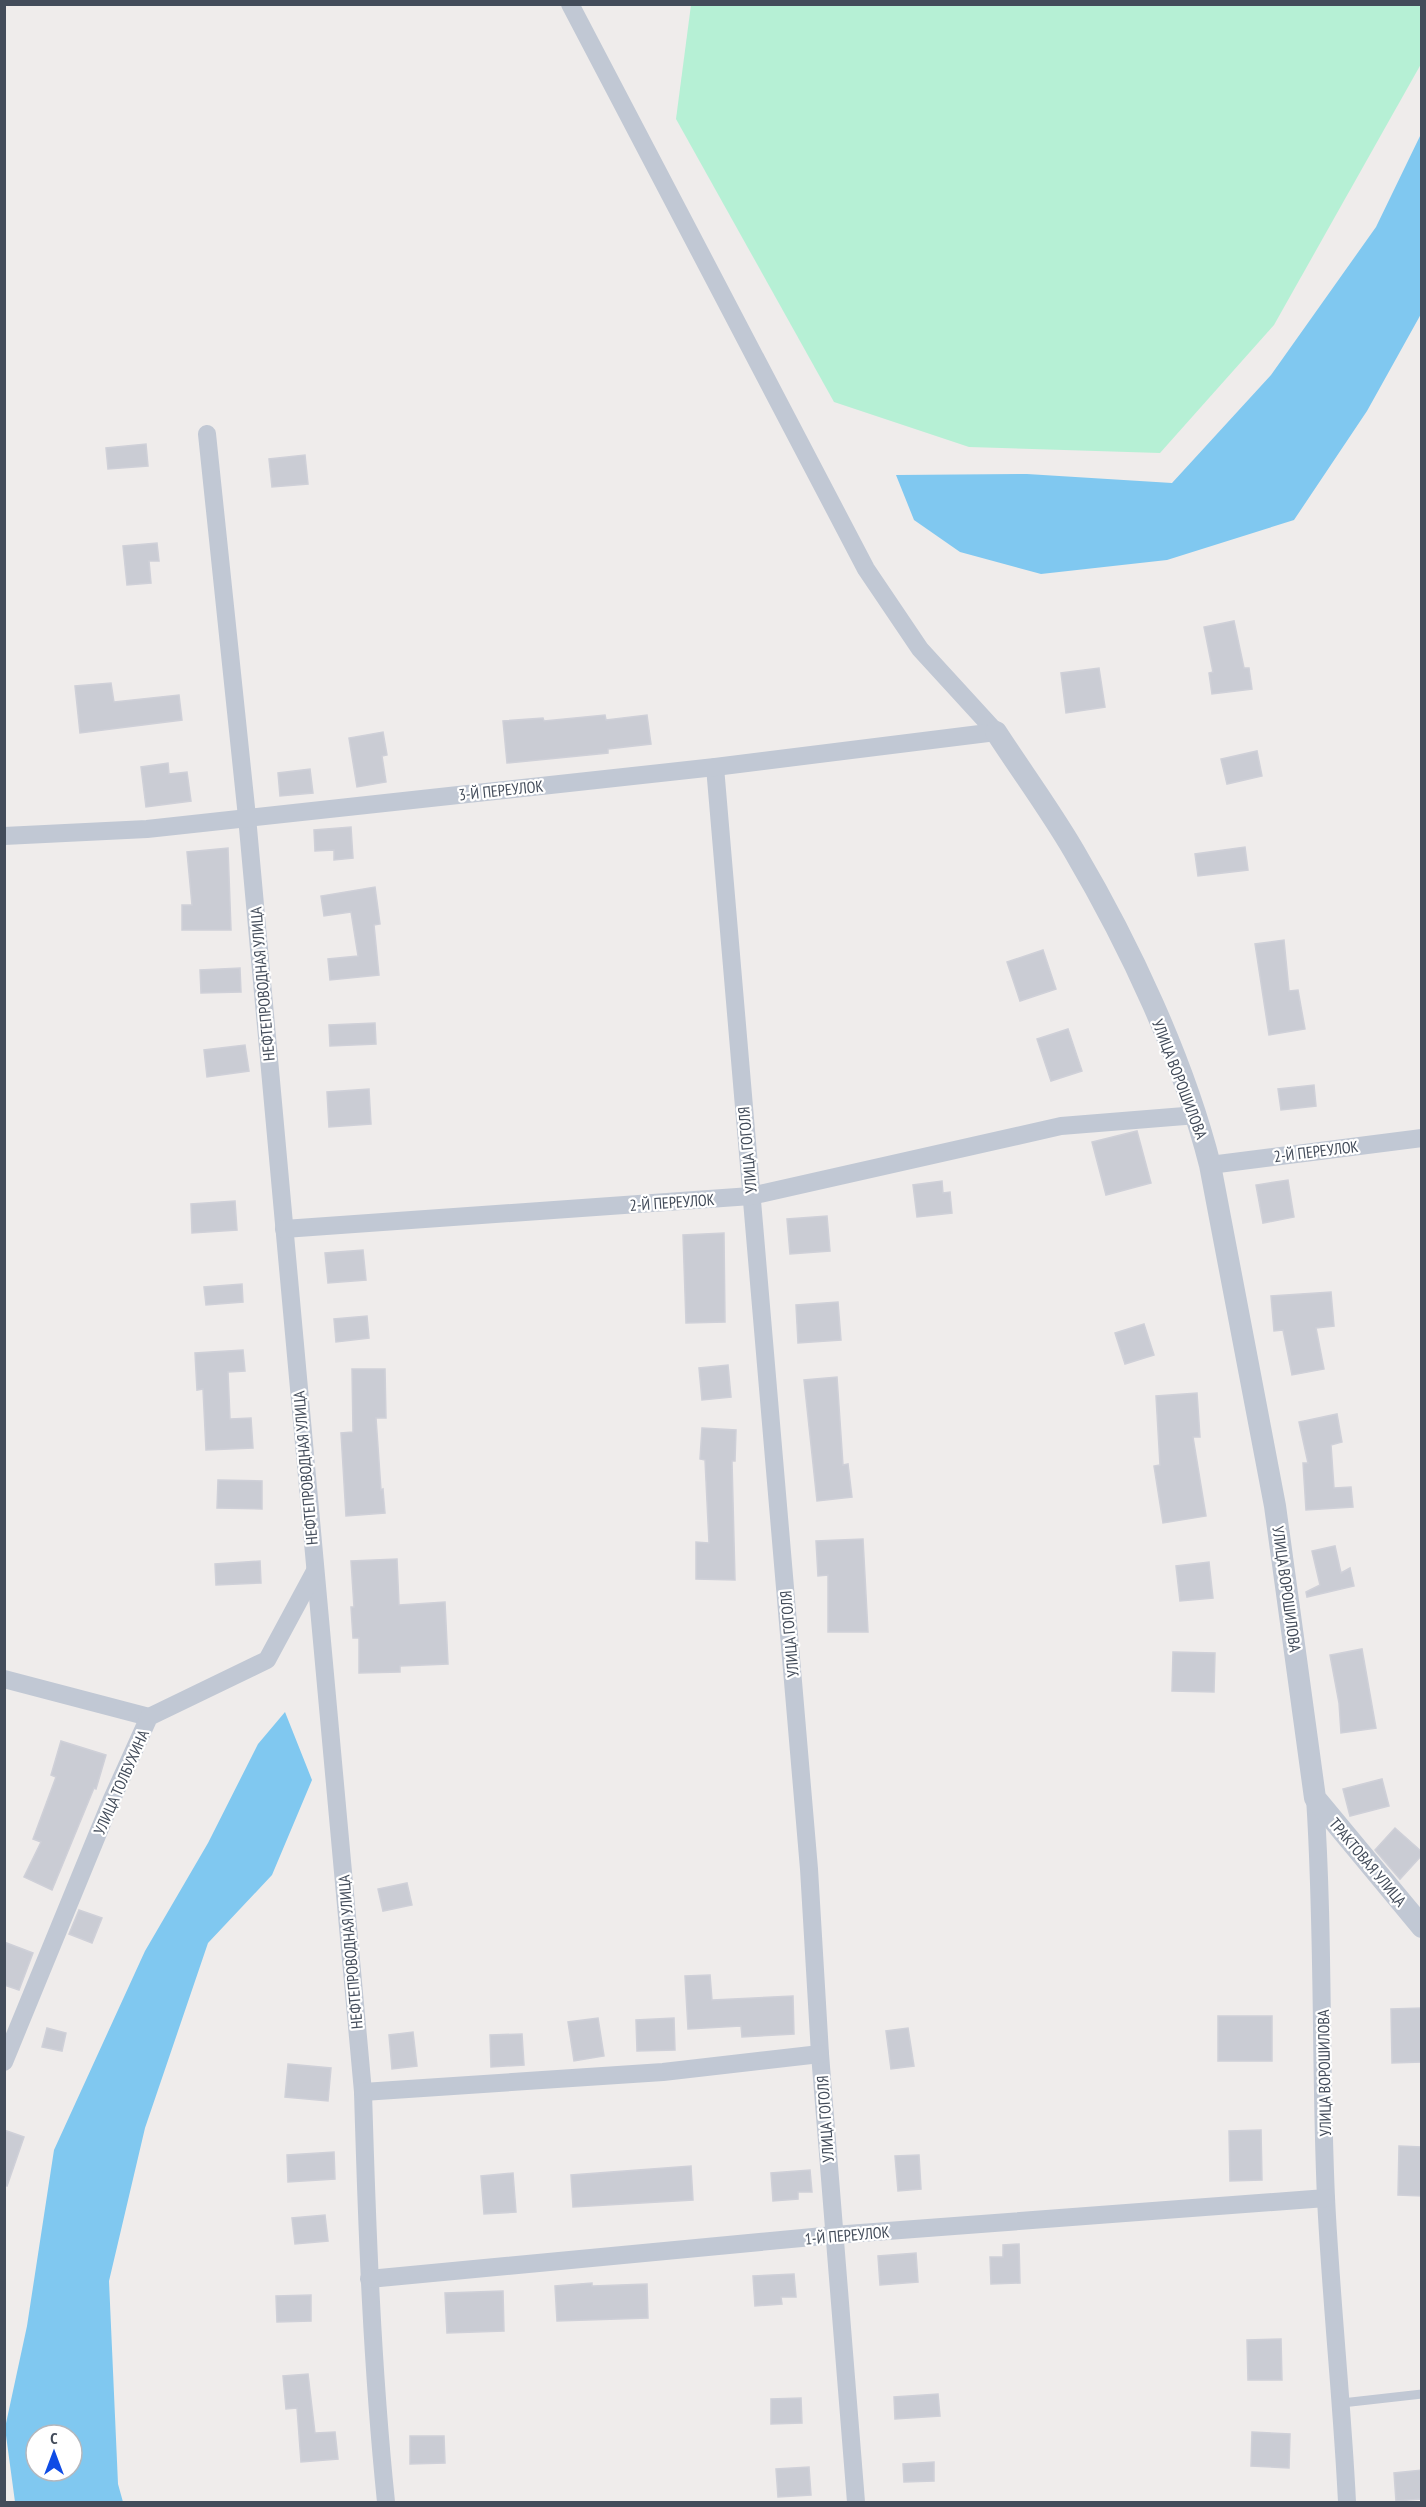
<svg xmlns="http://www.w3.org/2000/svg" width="1426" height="2507" viewBox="0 0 1426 2507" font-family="'PT Sans Narrow',sans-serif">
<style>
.green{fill:#b6f0d5}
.water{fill:#80c8f0;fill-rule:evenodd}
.building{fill:#caccd4;stroke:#cfd0d8;stroke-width:1.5}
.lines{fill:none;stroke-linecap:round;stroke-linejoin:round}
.service{stroke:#c1c8d4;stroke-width:9}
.minor{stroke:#c1c8d4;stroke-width:18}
.tertiary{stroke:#c1c8d4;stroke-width:22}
.labels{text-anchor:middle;stroke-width:4.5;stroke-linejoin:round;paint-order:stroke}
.street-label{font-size:16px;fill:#434c5a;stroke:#fff}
</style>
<rect width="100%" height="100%" fill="#efeceb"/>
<path class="green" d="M691,5h730v59l-147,261 -114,128 -191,-6 -135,-45 -158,-283z"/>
<g class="water">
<path d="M1421,134v180l-54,97 -73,109 -127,40 -126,14 -81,-22 -46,-32 -18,-45 131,-1 145,9 99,-108 105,-148z"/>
<path d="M285,1712l27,68 -40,95 -64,68 -63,185 -36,153 9,203 5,18h-108l-10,-74 22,-102 27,-176 91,-199 63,-108 50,-99zM36,2435h36v36h-36z"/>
</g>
<g class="building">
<path d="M146,444l2,22 -40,3 -2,-21z"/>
<path d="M305,455l3,29 -36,3 -3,-28z"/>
<path d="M157,543l2,18h-10l2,22 -24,2 -4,-39z"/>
<path d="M1234,621l10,47h5l3,21 -40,5 -3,-21 4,-1 -9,-45z"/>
<path d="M1099,668l6,39 -39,6 -5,-40z"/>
<path d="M111,683l3,19 65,-7 3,25 -102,13 -5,-47z"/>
<path d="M605,715l1,5 41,-5 4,29 -43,5v4l-101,10 -4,-42 40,-3 1,3z"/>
<path d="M383,732l4,23 -5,1 4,26 -29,5 -8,-49z"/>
<path d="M1257,751l5,25 -35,8 -6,-25z"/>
<path d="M168,763l1,11 18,-2 4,29 -45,6 -5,-40z"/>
<path d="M310,769l3,24 -33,3 -2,-23z"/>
<path d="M351,827l2,31 -19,2v-10l-19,1 -1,-21z"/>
<path d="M1245,847l3,23 -50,6 -3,-22z"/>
<path d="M228,848l3,82h-49v-25h10l-5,-53z"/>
<path d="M375,887l5,37 -6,1 5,50 -49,5 -2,-21 30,-3 -7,-44 -27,4 -3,-20z"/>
<path d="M1284,940l5,51 9,-1 7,39 -36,6 -14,-91z"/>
<path d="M1043,950l13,39 -36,12 -13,-39z"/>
<path d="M240,968l1,24 -40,1 -1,-23z"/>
<path d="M375,1023l1,21 -46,2 -1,-21z"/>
<path d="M1068,1029l14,42 -31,10 -14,-42z"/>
<path d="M245,1045l4,26 -42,6 -3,-27z"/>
<path d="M1314,1085l2,21 -35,4 -3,-21z"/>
<path d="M369,1089l2,35 -42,3 -2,-35z"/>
<path d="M1137,1131l14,52 -45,12 -14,-53z"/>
<path d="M1288,1180l6,37 -31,6 -7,-38z"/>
<path d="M942,1181l1,12 7,-1 2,21 -35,4 -4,-32z"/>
<path d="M235,1201l2,29 -45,3 -1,-29z"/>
<path d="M827,1216l3,35 -40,3 -3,-35z"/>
<path d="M724,1233l1,89 -39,1 -3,-88z"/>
<path d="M363,1250l3,30 -38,3 -3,-30z"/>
<path d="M242,1284l1,18 -37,3 -2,-18z"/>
<path d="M1331,1292l3,34 -18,2 8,41 -32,6 -9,-45 -9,1 -3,-35z"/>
<path d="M838,1302l3,38 -43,3 -2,-38z"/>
<path d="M367,1316l2,22 -33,4 -2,-23z"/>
<path d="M1144,1324l10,31 -29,9 -10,-31z"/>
<path d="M243,1350l2,21 -17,1 2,47 21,-1 2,30 -47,2 -3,-61 -6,1 -2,-37z"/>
<path d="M728,1365l3,32 -29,3 -3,-32z"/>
<path d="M352,1369h33l1,49h-10l5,72 2,-1 2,24 -39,3 -5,-83 12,-1z"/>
<path d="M837,1377l6,88 5,-1 4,33 -35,4 -13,-121z"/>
<path d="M1197,1393l3,44h-7l13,79 -43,7 -9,-57 6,-1 -4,-69z"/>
<path d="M1337,1414l5,28 -11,3 3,43 17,-1 2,20 -47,3 -3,-47h5l-9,-41z"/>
<path d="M702,1428l34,2 -1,31h-3l3,119 -39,-1v-37l13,1 -4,-83 -5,-1z"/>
<path d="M218,1480l44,1v28l-45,-1z"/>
<path d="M863,1539l5,93h-40v-57l-10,1 -2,-35z"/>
<path d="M1335,1546l6,27 9,-5 4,18 -47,11 -1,-5 14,-7 -8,-34z"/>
<path d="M397,1559l2,46 46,-3 3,62 -48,2v6l-41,1v-35h-6l-2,-31h3l-3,-46z"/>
<path d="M260,1561l1,22 -45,2 -1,-21z"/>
<path d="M1209,1562l4,36 -33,3 -4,-35z"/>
<path d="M1362,1649l14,79 -35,5 -2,-30 -9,-48z"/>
<path d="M1173,1652l42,1 -1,39 -42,-1z"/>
<path d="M61,1741l45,14 -10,34 -2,-1 -42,102 -28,-13 17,-35 -8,-3 23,-62 -5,-2z"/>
<path d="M1382,1779l7,27 -39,10 -7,-27z"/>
<path d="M1395,1828l27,24v3l-22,24 -25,-29z"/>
<path d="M407,1883l5,22 -29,6 -5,-22z"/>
<path d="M79,1910l23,8 -10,25 -23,-9z"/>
<path d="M4,1942l29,11 -14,37 -15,-5z"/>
<path d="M710,1975l2,25 81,-4 1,38 -52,3 -1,-11 -53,3 -3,-53z"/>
<path d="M1422,2008v54l-30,1 -1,-54z"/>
<rect x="1218" y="2016" width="54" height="45"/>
<path d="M598,2018l6,38 -30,5 -6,-39z"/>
<path d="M674,2018l1,32 -38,1 -1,-31z"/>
<path d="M47,2028l19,5 -4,18 -20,-4z"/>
<path d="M908,2028l6,38 -23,3 -5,-38z"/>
<path d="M413,2032l4,34 -25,3 -3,-34z"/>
<path d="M522,2034l2,31 -33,2 -1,-32z"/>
<path d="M288,2064l43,4 -3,33 -43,-4z"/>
<path d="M4,2130l20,7 -17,49 -3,-1z"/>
<path d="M1261,2130l1,50 -32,1 -1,-50z"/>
<path d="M1399,2146l23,1v49l-24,-1z"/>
<path d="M334,2152l1,27 -47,3 -1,-27z"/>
<path d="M919,2155l2,34 -23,2 -3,-35z"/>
<path d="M691,2166l2,34 -120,7 -2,-32z"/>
<path d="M810,2170l2,22h-14v7l-25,2 -2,-28z"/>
<path d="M513,2173l3,39 -32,2 -3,-38z"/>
<path d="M325,2215l3,26 -33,3 -3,-26z"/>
<path d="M1019,2244l1,39 -29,1 -1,-27h13v-12z"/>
<path d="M916,2253l2,29 -38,3 -2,-29z"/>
<path d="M794,2274l2,23h-15l1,7 -27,2 -2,-30z"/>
<path d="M592,2283v3l55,-2 1,34 -91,3 -2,-35z"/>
<path d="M503,2291l1,40 -57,2 -2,-40z"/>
<path d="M311,2295v26l-34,1 -1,-26z"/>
<path d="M1281,2339l1,41h-34l-1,-40z"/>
<path d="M308,2374l7,59 20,-1 3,27 -37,3 -4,-54 -11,1 -3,-33z"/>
<path d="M938,2394l2,22 -45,3 -1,-22z"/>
<path d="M801,2398l1,25 -31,1v-25z"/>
<path d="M1252,2432l38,2 -1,34 -38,-2z"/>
<path d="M410,2436h34l1,27 -35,1z"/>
<path d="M934,2462v19l-30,1 -1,-18z"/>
<path d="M809,2467l2,28 -33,2 -2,-28z"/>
<path d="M1422,2470v29l-26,2 -2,-28z"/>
</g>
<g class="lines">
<path class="service" d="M1342,2403l80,-9"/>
<g class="minor">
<path d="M570,4l296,565 54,80 76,83"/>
<path d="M207,434l40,383 116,1275c4,137 9,274 23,410"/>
<path d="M715,767l94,1102 11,185 36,448"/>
<path d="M4,836l143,-7 568,-62 281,-35"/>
<path d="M1210,1165l212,-27"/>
<path d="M284,1229l467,-33 310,-70 136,-11"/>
<path d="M4,1679l145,38"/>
<path d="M1315,1798c9,133 5,267 11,400 5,102 16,203 21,304"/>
<path d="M4,2062l108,-263 37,-82 118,-57 48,-89"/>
<path d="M363,2092l300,-20 157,-18"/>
<path d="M369,2279l465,-44 492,-37"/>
</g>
<path class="tertiary" d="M996,732c26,40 54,78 78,119 56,95 109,208 136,314l65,341 40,292 107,129"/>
</g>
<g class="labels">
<g class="street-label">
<text transform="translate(501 790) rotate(-6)" y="6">3-Й ПЕРЕУЛОК</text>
<text transform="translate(262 984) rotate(-95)" y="6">НЕФТЕПРОВОДНАЯ УЛИЦА</text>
<text transform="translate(1180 1079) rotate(69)" y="6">УЛИЦА ВОРОШИЛОВА</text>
<text transform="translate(747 1150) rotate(-95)" y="6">УЛИЦА ГОГОЛЯ</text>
<text transform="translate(1316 1151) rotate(-7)" y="6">2-Й ПЕРЕУЛОК</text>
<text transform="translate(672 1202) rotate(-4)" y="6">2-Й ПЕРЕУЛОК</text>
<text transform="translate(305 1468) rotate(-95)" y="6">НЕФТЕПРОВОДНАЯ УЛИЦА</text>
<text transform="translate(1287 1589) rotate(82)" y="6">УЛИЦА ВОРОШИЛОВА</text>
<text transform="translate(789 1634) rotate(-95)" y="6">УЛИЦА ГОГОЛЯ</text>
<text transform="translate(121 1782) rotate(-66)" y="6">УЛИЦА ТОЛБУХИНА</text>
<text transform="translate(1368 1862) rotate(50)" y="6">ТРАКТОВАЯ УЛИЦА</text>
<text transform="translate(350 1952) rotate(-95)" y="6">НЕФТЕПРОВОДНАЯ УЛИЦА</text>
<text transform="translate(1324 2073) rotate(-91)" y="6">УЛИЦА ВОРОШИЛОВА</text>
<text transform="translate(825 2119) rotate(-94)" y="6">УЛИЦА ГОГОЛЯ</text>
<text transform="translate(847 2235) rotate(-5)" y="6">1-Й ПЕРЕУЛОК</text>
</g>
</g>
<rect width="1426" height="2507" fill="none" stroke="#434c5a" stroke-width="12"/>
<g transform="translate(54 2453)"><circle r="28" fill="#ffffff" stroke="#b4b7bd" stroke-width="1.5"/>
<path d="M0-4.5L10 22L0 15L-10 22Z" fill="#0f4ce5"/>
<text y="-9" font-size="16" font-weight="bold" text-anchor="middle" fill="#434c5a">С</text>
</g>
</svg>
